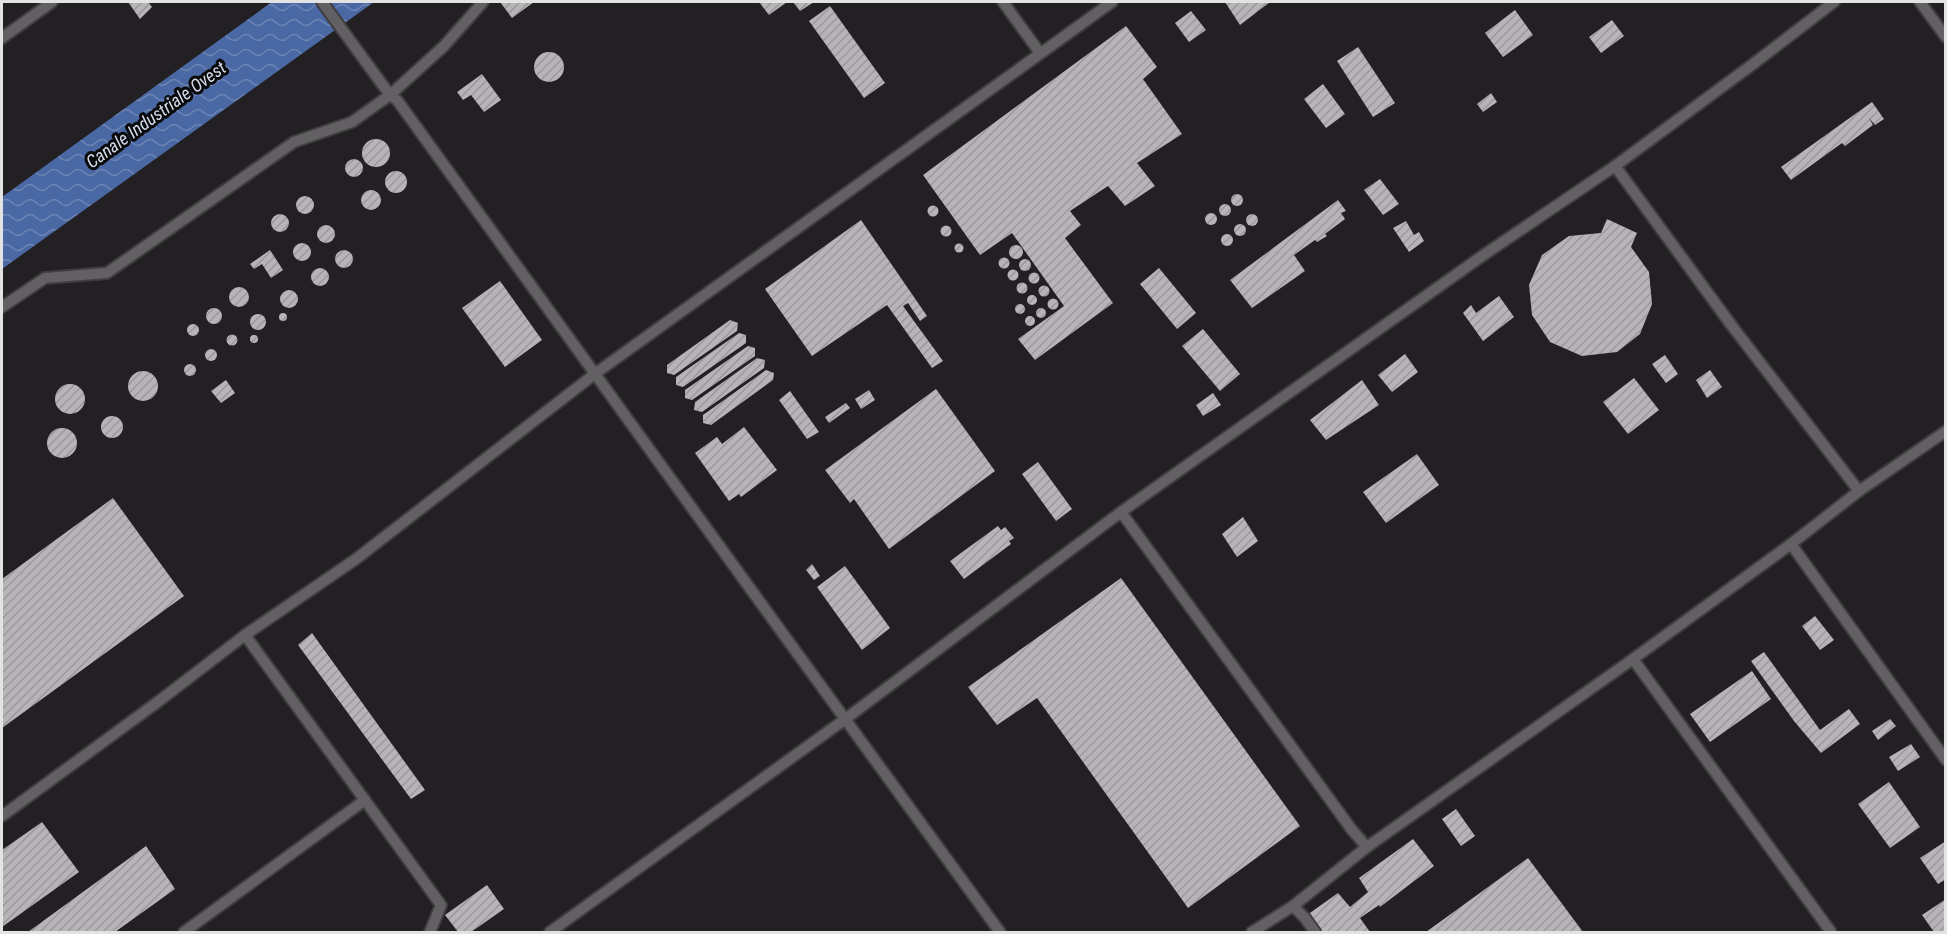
<svg xmlns="http://www.w3.org/2000/svg" width="1947" height="934" viewBox="0 0 1947 934" font-family="'Roboto Condensed',sans-serif">
<style>
.water{fill:url(#water-waves)}
.building{fill:url(#building-hatch)}
.lines{fill:none;stroke-linecap:round;stroke-linejoin:round}
.lane-casing{stroke:#3f3d3f;stroke-width:14}
.lane{stroke:#626062;stroke-width:10}
.labels{text-anchor:middle;stroke-width:6;stroke-linejoin:round;paint-order:stroke}
.water-label{font-size:18px;font-style:italic;fill:#d4ddef;stroke:#0b0a0b}
</style>
<defs>
<pattern id="water-waves" width="16" height="10" patternUnits="userSpaceOnUse" patternTransform="scale(1.5)"><rect width="16" height="10" fill="#4a68a4"/><path d="M0 5q4-4 8 0t8 0" fill="none" stroke="#6d85b5"/></pattern>
<pattern id="building-hatch" width="6" height="6" patternUnits="userSpaceOnUse" patternTransform="scale(1.5)"><rect width="6" height="6" fill="#b7b4b7"/><path d="M-1 1l2-2M0 6l6-6M5 7l2-2" fill="none" stroke="#9a989a"/></pattern>
</defs>
<rect width="100%" height="100%" fill="#222022"/>
<path class="water" d="M272,2h102l-372,267v-72z"/>
<g class="building">
<path d="M128,2h20l4,5 -12,12z"/>
<path d="M500,2h34l-22,16z"/>
<path d="M759,2h28l-18,13z"/>
<path d="M793,2h21l-14,9z"/>
<path d="M1225,2h45l-30,23z"/>
<path d="M830,6l55,77 -21,15 -55,-77z"/>
<path d="M1515,10l18,25 -30,22 -18,-24z"/>
<path d="M1191,11l15,19 -17,12 -14,-19z"/>
<path d="M1612,20l12,16 -23,17 -12,-16z"/>
<path d="M1126,26l31,41 -14,12 39,55 -45,29 18,23 -30,20 -17,-20 -38,25 11,14 -16,13 48,65 -78,57 -17,-21 46,-33 -52,-73 -32,22 -57,-80z"/>
<path d="M1358,47l37,56 -22,14 -36,-56z"/>
<circle cx="549" cy="67" r="15"/>
<path d="M482,74l19,26 -17,12 -13,-17 -8,5 -6,-8z"/>
<path d="M1323,84l22,30 -19,14 -22,-29z"/>
<path d="M1491,93l6,9 -14,10 -6,-8z"/>
<path d="M1872,102l12,17 -9,6 -6,-7 4,7 -28,21 -3,-3 -51,37 -10,-13z"/>
<circle cx="376" cy="153" r="14"/>
<circle cx="354" cy="168" r="9"/>
<circle cx="396" cy="182" r="11"/>
<path d="M1380,179l19,25 -16,11 -19,-25z"/>
<circle cx="371" cy="200" r="10"/>
<circle cx="1237" cy="200" r="6"/>
<circle cx="305" cy="205" r="9"/>
<path d="M1338,200l8,11 -5,2 4,6 -20,15 2,2 -10,6 -2,-2 -21,15 11,16 -53,37 -22,-28z"/>
<circle cx="1225" cy="210" r="6"/>
<circle cx="933" cy="211" r="5.5"/>
<circle cx="1211" cy="219" r="6"/>
<circle cx="1252" cy="220" r="6"/>
<circle cx="280" cy="223" r="9"/>
<path d="M1607,219l30,14 -6,14 18,25 3,32 -12,30 -23,18 -35,4 -32,-14 -18,-27 -3,-30 13,-30 27,-19 32,-3z"/>
<path d="M861,220l66,96 -7,5 -12,-18 -5,3 40,55 -11,7 -45,-63 -75,51 -47,-67z"/>
<path d="M1406,221l8,14 5,-3 5,9 -15,11 -16,-24z"/>
<circle cx="1240" cy="230" r="6"/>
<circle cx="326" cy="234" r="9"/>
<circle cx="946" cy="231" r="5.5"/>
<circle cx="1227" cy="240" r="6"/>
<circle cx="302" cy="252" r="9"/>
<circle cx="959" cy="248" r="4.5"/>
<circle cx="1016" cy="252" r="7"/>
<path d="M270,250l13,20 -12,8 -9,-14 -8,5 -4,-5z"/>
<circle cx="344" cy="259" r="9"/>
<circle cx="1004" cy="263" r="5.5"/>
<circle cx="1025" cy="265" r="6"/>
<path d="M1159,268l37,45 -19,16 -37,-45z"/>
<circle cx="320" cy="277" r="9"/>
<circle cx="1013" cy="275" r="5.5"/>
<circle cx="1034" cy="278" r="5.5"/>
<path d="M500,281l42,59 -37,27 -43,-59z"/>
<circle cx="1022" cy="288" r="5.5"/>
<circle cx="1044" cy="291" r="5.5"/>
<circle cx="239" cy="297" r="10"/>
<circle cx="289" cy="299" r="9"/>
<circle cx="1032" cy="300" r="5"/>
<path d="M1499,296l15,21 -31,24 -20,-28 8,-8 5,8z"/>
<circle cx="1053" cy="304" r="5.5"/>
<circle cx="1020" cy="309" r="5"/>
<circle cx="1041" cy="313" r="5"/>
<circle cx="214" cy="316" r="8"/>
<circle cx="283" cy="317" r="4"/>
<circle cx="258" cy="322" r="8"/>
<circle cx="1030" cy="321" r="5"/>
<path d="M730,320l8,3 -1,8 -63,44 -7,-2v-8z"/>
<circle cx="193" cy="330" r="6"/>
<path d="M1203,329l37,45 -20,17 -38,-45z"/>
<path d="M739,333l7,2v8l-63,44 -7,-2v-8z"/>
<circle cx="232" cy="340" r="5.5"/>
<circle cx="254" cy="339" r="4"/>
<path d="M748,346l7,2v8l-63,44 -7,-2v-8z"/>
<circle cx="211" cy="355" r="6"/>
<path d="M1405,354l13,18 -26,20 -14,-17z"/>
<path d="M1665,355l13,19 -12,9 -14,-19z"/>
<path d="M757,358l8,2 -1,8 -62,44 -8,-2 1,-8z"/>
<circle cx="190" cy="370" r="6"/>
<path d="M766,370l8,3 -1,7 -62,45 -8,-2v-8z"/>
<path d="M1710,370l12,17 -15,11 -11,-18z"/>
<circle cx="143" cy="386" r="15"/>
<path d="M1634,378l25,32 -31,24 -25,-32z"/>
<path d="M226,380l9,13 -14,10 -10,-12z"/>
<path d="M1362,380l17,25 -53,35 -16,-20z"/>
<circle cx="70" cy="399" r="15"/>
<path d="M936,389l59,82 -106,78 -35,-50 -4,4 -25,-33z"/>
<path d="M869,390l6,10 -14,9 -6,-10z"/>
<path d="M790,391l29,41 -12,7 -28,-39z"/>
<path d="M1213,393l8,12 -18,11 -7,-11z"/>
<path d="M846,403l4,5 -21,15 -4,-6z"/>
<circle cx="112" cy="427" r="11"/>
<path d="M744,427l33,43 -36,27 -2,-3 -10,7 -34,-48 22,-16 5,7z"/>
<circle cx="62" cy="443" r="15"/>
<path d="M1417,454l22,31 -53,38 -23,-31z"/>
<path d="M1038,462l34,47 -16,12 -34,-47z"/>
<path d="M113,498l71,98 -182,132v-149z"/>
<path d="M1243,517l15,24 -21,16 -15,-23z"/>
<path d="M998,526l3,4 4,-3 9,11 -5,3 2,3 -47,35 -14,-18z"/>
<path d="M812,564l8,12 -6,4 -8,-10z"/>
<path d="M845,566l45,62 -28,22 -45,-63z"/>
<path d="M1121,578l179,248 -112,82 -151,-210 -40,27 -29,-38z"/>
<path d="M1815,616l19,24 -14,10 -18,-24z"/>
<path d="M312,633l100,139 13,18 -14,9 -113,-154z"/>
<path d="M1764,652l56,78 29,-21 11,15 -39,29 -27,-32 -43,-60z"/>
<path d="M1752,671l19,28 -61,43 -20,-28z"/>
<path d="M1890,719l6,7 -18,14 -6,-9z"/>
<path d="M1911,744l9,13 -22,14 -9,-14z"/>
<path d="M1889,782l31,45 -30,21 -32,-44z"/>
<path d="M1456,809l19,27 -14,10 -19,-27z"/>
<path d="M42,822l37,50 -77,55v-77z"/>
<path d="M1413,839l21,27 -54,41 -1,-2 -19,13 10,14h-50l-13,-17 31,-22 12,14 18,-15 -9,-14z"/>
<path d="M1946,841v38l-8,5 -18,-26z"/>
<path d="M146,846l29,43 -60,43h-87z"/>
<path d="M1528,858l55,74h-157z"/>
<path d="M487,885l17,24 -33,23h-13l-13,-17z"/>
<path d="M1946,899v33h-12l-12,-17z"/>
</g>
<g class="lines">
<g class="lane-casing">
<g id="lane">
<path d="M322,2l68,93 7,5c202,277 400,556 603,832"/>
<path d="M1003,2l37,51"/>
<path d="M1920,2l26,35"/>
<path d="M2,38l50,-36"/>
<path d="M1615,166l117,160 127,165"/>
<path d="M2,307l43,-29 62,-5 187,-131 58,-20 38,-27 54,-49 39,-44"/>
<path d="M1121,512l231,318 15,17"/>
<path d="M1791,544l155,216"/>
<path d="M245,635l196,270 -11,27"/>
<path d="M1633,659l198,273"/>
<path d="M2,816l157,-115 86,-66 111,-76 240,-186 516,-371"/>
<path d="M1293,906l12,12 10,14"/>
<path d="M184,932l181,-132"/>
<path d="M550,932l294,-212 277,-208 364,-258 130,-88 138,-102 81,-62"/>
<path d="M1252,932l41,-26 74,-59 266,-188 158,-115 68,-53 87,-60"/>
</g>
</g>
<use href="#lane" class="lane"/>
</g>
<g class="labels">
<g class="water-label">
<text transform="translate(156 115) rotate(-36)" y="6">Canale Industriale Ovest</text>
</g>
</g>
<rect width="1947" height="934" fill="none" stroke="#e4e3e4" stroke-width="6"/>
</svg>
